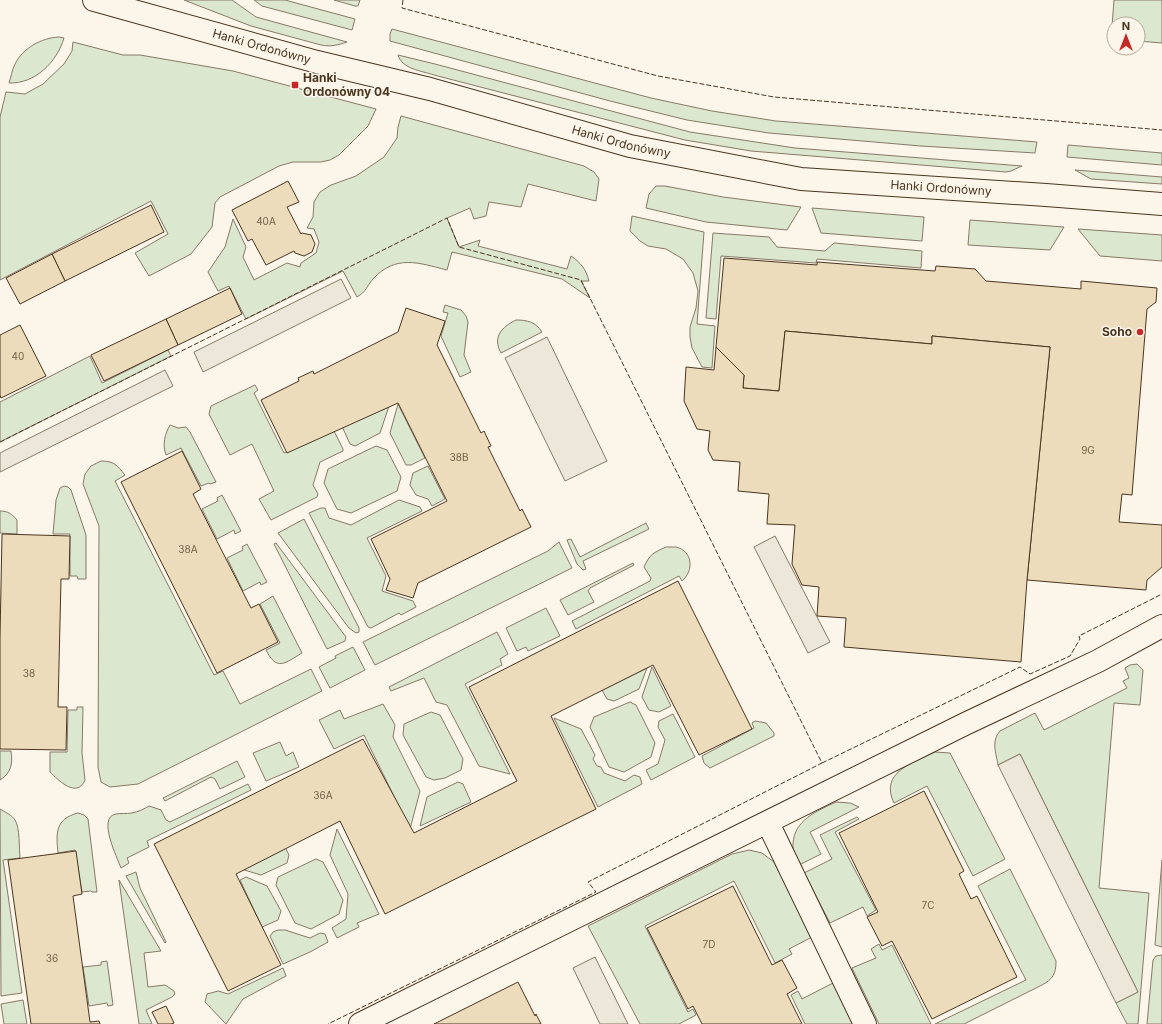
<svg xmlns="http://www.w3.org/2000/svg" width="1162" height="1024" viewBox="0 0 1162 1024" font-family="Inter,sans-serif">
<style>
.green{fill:#dce7d0;stroke:#887966}
.parking{fill:#ede7d9;stroke:#887966}
.building{fill:#ecdcbc;stroke:#4a3520}
.lines{fill:none;stroke-linecap:round;stroke-linejoin:round}
.minor-casing{stroke:#4a3520;stroke-width:24}
.minor{stroke:#fbf6e9;stroke-width:22}
.fence{stroke:#4a3520;stroke-width:1;stroke-dasharray:5 2;stroke-linecap:butt}
.poi-dot{fill:#c62828;stroke:#fbf6e9;stroke-width:1.5}
.labels{text-anchor:middle;stroke-width:3;stroke-linejoin:round;paint-order:stroke}
.number-label{font-size:10px;fill:#725f47}
.street-label{font-size:12px;fill:#4a3520;stroke:#fbf6e9}
.poi-label{font-size:12px;font-weight:bold;fill:#4a3520;stroke:#fbf6e9;text-anchor:start}
</style>
<rect width="100%" height="100%" fill="#fbf6e9"/>
<g class="green">
<path d="M184,0h48l24,17 91,25c-9,3 -16,5 -26,3l-70,-19z"/>
<path d="M254,0h31l70,19 -3,11 -90,-24z"/>
<path d="M334,0h26l-2,6h-3z"/>
<path d="M1114,0h48v43l-24,-2v-17h-24v15h-3z"/>
<path d="M392,29l259,69 61,13 64,10 261,21 -2,11 -114,-7 -152,-13 -82,-13 -77,-19 -220,-60v-7z"/>
<path d="M59,37l5,1c-7,24 -29,46 -55,45 2,-6 3,-13 6,-19 8,-16 26,-26 44,-27z"/>
<path d="M73,42l50,13h17l93,16 143,38 -8,17 -29,29 -9,5 -9,2h-28l-14,4 -59,31 -5,6 -3,24 -21,27 -42,22 -14,-23 33,-19 -17,-33 -151,79v-163l6,-25 19,2 18,-10 21,-20 8,-13z"/>
<path d="M398,55l37,9 255,68 105,16 227,18 -11,5 -5,1 -255,-21 -66,-11 -251,-65c-12,-4 -32,-6 -36,-20z"/>
<path d="M401,116l183,50 10,6 5,7 -3,22 -68,-17 -7,23 -32,-5 -3,14 -12,3 -4,-11 -23,10 12,29 21,-7 -2,6 89,23 4,-13c10,7 15,13 18,25h-8l9,17 -28,-19 -110,-27 -5,18c-28,-7 -51,-16 -74,9 -7,8 -6,12 -16,18l-14,-26 -97,48 -17,-33 -11,5 -10,-19 17,-25 8,-28 13,28 -3,10 11,23 33,-17 13,4 1,-4 15,-10 3,-11 -5,-13 -7,-1 6,-11 1,-15 6,-10 11,-7 25,-9 28,-19 13,-19 1,-11z"/>
<path d="M1068,145l94,8v12l-95,-8z"/>
<path d="M1075,170l87,7v7l-71,-5z"/>
<path d="M656,186h9l58,11 78,10 -14,23 -81,-8 -60,-14 3,-14z"/>
<path d="M812,208l112,9 -2,24 -101,-8z"/>
<path d="M632,216l72,16 -7,92 18,2 -3,42 -10,-1 -10,-19 -2,-11v-10l6,-19 2,-17 -5,-18 -10,-14 -17,-10 -18,-3 -8,-5 -10,-10z"/>
<path d="M970,220l94,7 -14,23 -82,-5z"/>
<path d="M1078,229l84,6v26l-62,-5z"/>
<path d="M713,233l56,4 8,10 48,4 9,-8 88,8 -1,17 -104,-9 -1,4 -95,-7 -5,63 -10,-1z"/>
<path d="M445,305l16,5 5,6 2,6 -4,33 7,17 -11,5 -19,-41 7,-23 -5,-1z"/>
<path d="M516,320c11,0 20,2 26,12l-41,21c-9,-16 1,-26 15,-33z"/>
<path d="M168,350l3,6 -171,86v-40l90,-46 12,27z"/>
<path d="M255,385l3,5 -4,3 30,60 49,-24 10,20v2l-23,11 -7,23 5,9 -1,3 -46,23 -12,-21 15,-8 -22,-47 -22,11 -21,-41 2,-8z"/>
<path d="M391,400l-11,33 -25,13 -5,-2 -9,-20z"/>
<path d="M398,404l27,54 -14,7h-5l-16,-32z"/>
<path d="M170,425l8,3 8,-1 4,5 26,50 -6,2 -1,-1 -8,3 -20,-38 -15,7c-4,-11 -1,-21 4,-30z"/>
<path d="M376,446l11,4 14,27 -4,14 -46,22 -14,-4 -13,-26 4,-14z"/>
<path d="M101,461c13,0 16,4 24,14l-10,6 99,194 9,-4 17,33 71,-35 11,22 -184,93 -28,3 -9,-5 -3,-15 1,-241 -16,-42 2,-10 6,-8z"/>
<path d="M428,466l17,33 -13,7 -4,-7 -12,-4 -6,-10 3,-12z"/>
<path d="M64,486l4,1 3,3 15,45v44h-8l-1,-3h-7v-42h-17l3,-34 4,-12z"/>
<path d="M222,495l19,36 -6,3 -1,-4 -17,9 -15,-30 16,-8 -1,-3z"/>
<path d="M399,500l21,7 2,4 -55,27 19,38 -4,15 31,10 3,6 -15,8 -2,-2 -28,15 -3,-1 -59,-114 12,-5h4l4,10 22,7z"/>
<path d="M0,511c8,0 12,3 17,9v14l-17,-1z"/>
<path d="M304,519l55,109v4l-3,1 -7,-5 -71,-95z"/>
<path d="M646,523l3,6 -66,32 3,8 -3,1 -6,-6 -10,-24 4,-1 9,18z"/>
<path d="M559,542l13,26 -197,97 -12,-23 185,-91z"/>
<path d="M276,543l70,94 -1,4 -18,8 -53,-105z"/>
<path d="M247,544l20,38 -6,3 -1,-3 -17,9 -16,-33 16,-8 -1,-3z"/>
<path d="M666,547c3,0 7,0 10,0 17,4 18,24 6,34l-3,-5 -103,53 -4,-8 78,-40 1,-3 -7,-11c6,-13 9,-14 22,-20z"/>
<path d="M633,563l1,2 -44,23 -2,3 6,11 -26,13 -8,-15z"/>
<path d="M273,596l29,57c-17,10 -25,19 -36,-3l14,-7 -20,-39z"/>
<path d="M546,608l14,28 -32,15 -2,-4 -9,4 -11,-23z"/>
<path d="M497,632l11,22 -8,5 2,6 -37,19 45,90 -31,-8 -32,-61 -11,-3 -12,-24 -33,13 -2,-4z"/>
<path d="M353,647l12,23 -35,18 -11,-21 17,-9 -1,-2z"/>
<path d="M1137,664l6,6 -3,35 -26,-2 -15,185 50,5 -11,131h-11l-11,-21 22,-11 -118,-238 -22,11c-2,-12 -7,-24 2,-34l35,-18 9,17 83,-42 -4,-7 6,-3 -4,-10 5,-3z"/>
<path d="M652,667l19,39 -12,6 -10,-2 -7,-13z"/>
<path d="M647,668l-8,21 -25,12 -7,-2 -5,-9z"/>
<path d="M630,702l6,3 19,38 -4,14 -27,15 -15,-5 -19,-40 4,-10z"/>
<path d="M383,704l12,21 -2,12 27,54 -10,38 -46,-94 -30,14 -15,-29 21,-10 4,9z"/>
<path d="M77,707h6l-1,46 3,27c-8,19 -27,0 -35,-8v-20h17l1,-42h9z"/>
<path d="M431,712l9,3 23,44 -2,11 -16,8 -11,2 -8,-3 -23,-42 1,-11z"/>
<path d="M673,714l22,43 -44,23 -5,-10 12,-6 7,-24 -7,-13 1,-6z"/>
<path d="M554,718l27,11 14,26 -2,4 4,7 4,1 3,6 21,8 9,-6 6,2 2,7 -44,23z"/>
<path d="M755,721l11,2 8,10v3l-64,32 -6,-5 -2,-7 52,-28 -2,-5z"/>
<path d="M280,742l6,14 7,-4 6,15 -33,14 -13,-28z"/>
<path d="M0,751h11c2,13 0,22 -11,29z"/>
<path d="M935,752l15,1 55,106 -32,17 -46,-90 -33,17c-15,-31 19,-40 41,-51z"/>
<path d="M237,761l8,16 -25,12 -5,-10 -4,-2 -46,24 -2,-3z"/>
<path d="M458,782l5,2 8,18 -51,24 7,-29z"/>
<path d="M248,784l3,6 -104,51 2,6 -22,11 2,5 -8,5c-4,-11 -24,-51 -5,-54 5,-1 10,0 16,-1 6,-1 12,-4 17,-7l12,4 5,10 4,2z"/>
<path d="M836,802l14,1 9,4 -49,25 11,22 -22,11c-2,-6 -7,-15 -6,-21 1,-24 24,-33 43,-42z"/>
<path d="M0,809c5,3 12,6 15,11 5,7 4,29 5,38l-17,2 19,133 -21,3z"/>
<path d="M78,813l6,2 4,4 9,73h-5l-1,-1 -9,1 -7,-42 -17,3c-2,-20 -3,-34 20,-40z"/>
<path d="M857,817l2,2 -24,13 41,78 -9,6 -4,-9 -33,16 -26,-50 28,-14 -12,-24z"/>
<path d="M337,829l42,85 -22,9 2,4 -22,11 -5,-10 14,-9 2,-25 -18,-39z"/>
<path d="M285,847l4,8 -2,8 -26,12 -20,-6z"/>
<path d="M749,850l13,3 12,9 38,75 -23,12 3,5 -17,9 -41,-82 -89,45 43,86 5,-3 3,6 -17,9h-39l-52,-98 144,-72z"/>
<path d="M316,859l7,3 20,38 -4,14 -28,15 -16,-6 -19,-38 2,-8z"/>
<path d="M1162,860v87l-7,-2z"/>
<path d="M1010,869l46,92c0,13 -3,18 -14,24l-78,39h-29l91,-44 -48,-94z"/>
<path d="M136,872l4,16 26,54 -1,1 -39,-67z"/>
<path d="M246,877l21,9 14,25 -3,9 -16,7 -22,-47z"/>
<path d="M119,880l42,71 -17,2 4,34 17,-2 9,6 1,3 -3,3 -26,13 6,14h-13z"/>
<path d="M278,930h7l25,8 10,-5 5,1 3,8 -18,10 -27,12 -13,-28 3,-4z"/>
<path d="M879,944l3,6 10,-5 39,79h-52l-27,-56 24,-10 -5,-9z"/>
<path d="M1162,955v69h-15l6,-64 3,-4z"/>
<path d="M107,961l6,44 -5,1 -1,-3 -18,3 -6,-39 18,-2v-3z"/>
<path d="M283,968l3,8 -43,23 -17,25 -21,-22 2,-8 11,-3 10,3z"/>
<path d="M835,982l21,42h-51l-14,-29 7,-4 4,8z"/>
<path d="M23,1000l4,24h-23l-3,-20z"/>
</g>
<g class="parking">
<path d="M341,279l10,19 -148,74 -9,-20z"/>
<path d="M547,337l60,124 -42,20 -60,-123z"/>
<path d="M165,370l8,16 -173,86v-19z"/>
<path d="M775,536l55,106 -22,11 -54,-106z"/>
<path d="M1020,754l118,238 -22,11 -118,-238z"/>
<path d="M595,957l33,67h-28l-27,-56z"/>
</g>
<g class="building">
<path d="M288,181l11,21 -12,5 14,27 1,-1 9,2 4,9 -3,8 -8,4 -9,-3 -1,-2 -28,14 -14,-26 -4,2 -16,-31z"/>
<path d="M151,205l13,27 -99,49 -13,-27z"/>
<path d="M52,254l13,27 -45,23 -14,-26z"/>
<path d="M724,258l93,7v-3l118,9 1,-5 39,3 11,12 95,8v-8l76,7 -1,14 -9,7 -15,186 -10,-1 -3,28 43,3v42l-15,13 -1,10 -119,-10 23,-233 -118,-11v8l-147,-13 -6,60 -36,-3 1,-13 -28,-28z"/>
<path d="M230,288l12,26 -64,31 -12,-26z"/>
<path d="M406,308l39,13 -8,24 44,88 3,-2 7,15 -3,1 32,64 2,-2 9,18 -113,56 -5,15 -27,-8 4,-11 -19,-40 76,-38 -49,-98 -111,50 -26,-53 38,-19 -1,-3 15,-7 1,3 84,-42z"/>
<path d="M166,319l12,26 -74,36 -13,-26z"/>
<path d="M20,325l26,51 -45,22 -1,-3v-60z"/>
<path d="M785,331l147,13v-8l118,11 -23,233 -6,82 -177,-15 2,-29 -29,-2 2,-29 -17,-2 -10,-21 3,-39 -28,-1 2,-30 -31,-3 2,-29 -27,-2 -5,-10 2,-19 -13,-2 -13,-28 2,-34 28,3 2,-23 28,28 -1,13 36,3z"/>
<path d="M182,451l19,38 -8,5 58,114 8,-4 19,38 -61,31 -96,-191z"/>
<path d="M2,534l68,2 -1,43h-8l-3,128h9l-1,43 -66,-1v-111z"/>
<path d="M678,581l74,148 -53,26 -46,-90 -102,51 45,93 -211,105 -45,-93 -104,53 45,91 -53,26 -74,-147 209,-105 51,94 103,-52 -48,-94z"/>
<path d="M924,791l40,80 -5,3 12,25 6,-3 40,81 -85,42 -40,-78 -10,5 -15,-29 11,-5 -39,-79z"/>
<path d="M76,851l6,43 -9,2 17,126 9,-1 1,3h-69l-23,-164z"/>
<path d="M733,886l39,79 10,-5 15,28 -10,6 15,30h-100l-9,-18 -5,3 -41,-81z"/>
<path d="M518,982l17,34 1,-2 5,10h-107z"/>
<path d="M166,1006l8,17 -3,1h-13l-6,-12z"/>
</g>
<g class="lines">
<g class="minor-casing">
<g id="minor">
<path id="s1" d="M94,0l223,62 113,27 200,57 171,33 245,16 116,9"/>
<path d="M768,823l97,201"/>
<path d="M360,1024l605,-300 133,-63 64,-35"/>
</g>
</g>
<use href="#minor" class="minor"/>
<g class="fence">
<path d="M403,0l-1,8 256,68 116,21 388,33"/>
<path d="M0,442l447,-224 12,29 122,33 241,483 -234,119 8,10 -268,132"/>
<path d="M822,763l198,-96 10,7 40,-18 10,-17 -1,-3 83,-42"/>
</g>
</g>
<g class="poi-dot">
<rect x="291" y="81" width="8" height="8" rx="2"/>
<circle cx="1140" cy="332" r="4"/>
</g>
<g class="labels">
<g class="number-label">
<text x="266" y="225">40A</text>
<text x="18" y="360">40</text>
<text x="1088" y="454">9G</text>
<text x="459" y="461">38B</text>
<text x="188" y="553">38A</text>
<text x="29" y="677">38</text>
<text x="323" y="799">36A</text>
<text x="928" y="909">7C</text>
<text x="709" y="948">7D</text>
<text x="52" y="962">36</text>
</g>
<g class="street-label">
<text dy="4" stroke="none"><textPath href="#s1" startOffset="174">Hanki Ordonówny</textPath></text>
<text dy="4" stroke="none"><textPath href="#s1" startOffset="546">Hanki Ordonówny</textPath></text>
<text dy="4" stroke="none"><textPath href="#s1" startOffset="870">Hanki Ordonówny</textPath></text>
</g>
<g class="poi-label">
<text x="303" y="82">Hanki<tspan x="303" dy="14">Ordonówny 04</tspan></text>
<text x="1132" y="336" text-anchor="end">Soho</text>
</g>
</g>
<g transform="translate(1126 36)"><circle r="19" fill="#fbf6e9" stroke="#b4a999"/>
<path d="M0-3L7 15L0 10L-7 15Z" fill="#c62828"/>
<text y="-6" font-size="11" font-weight="bold" text-anchor="middle" fill="#4a3520">N</text>
</g>
</svg>
